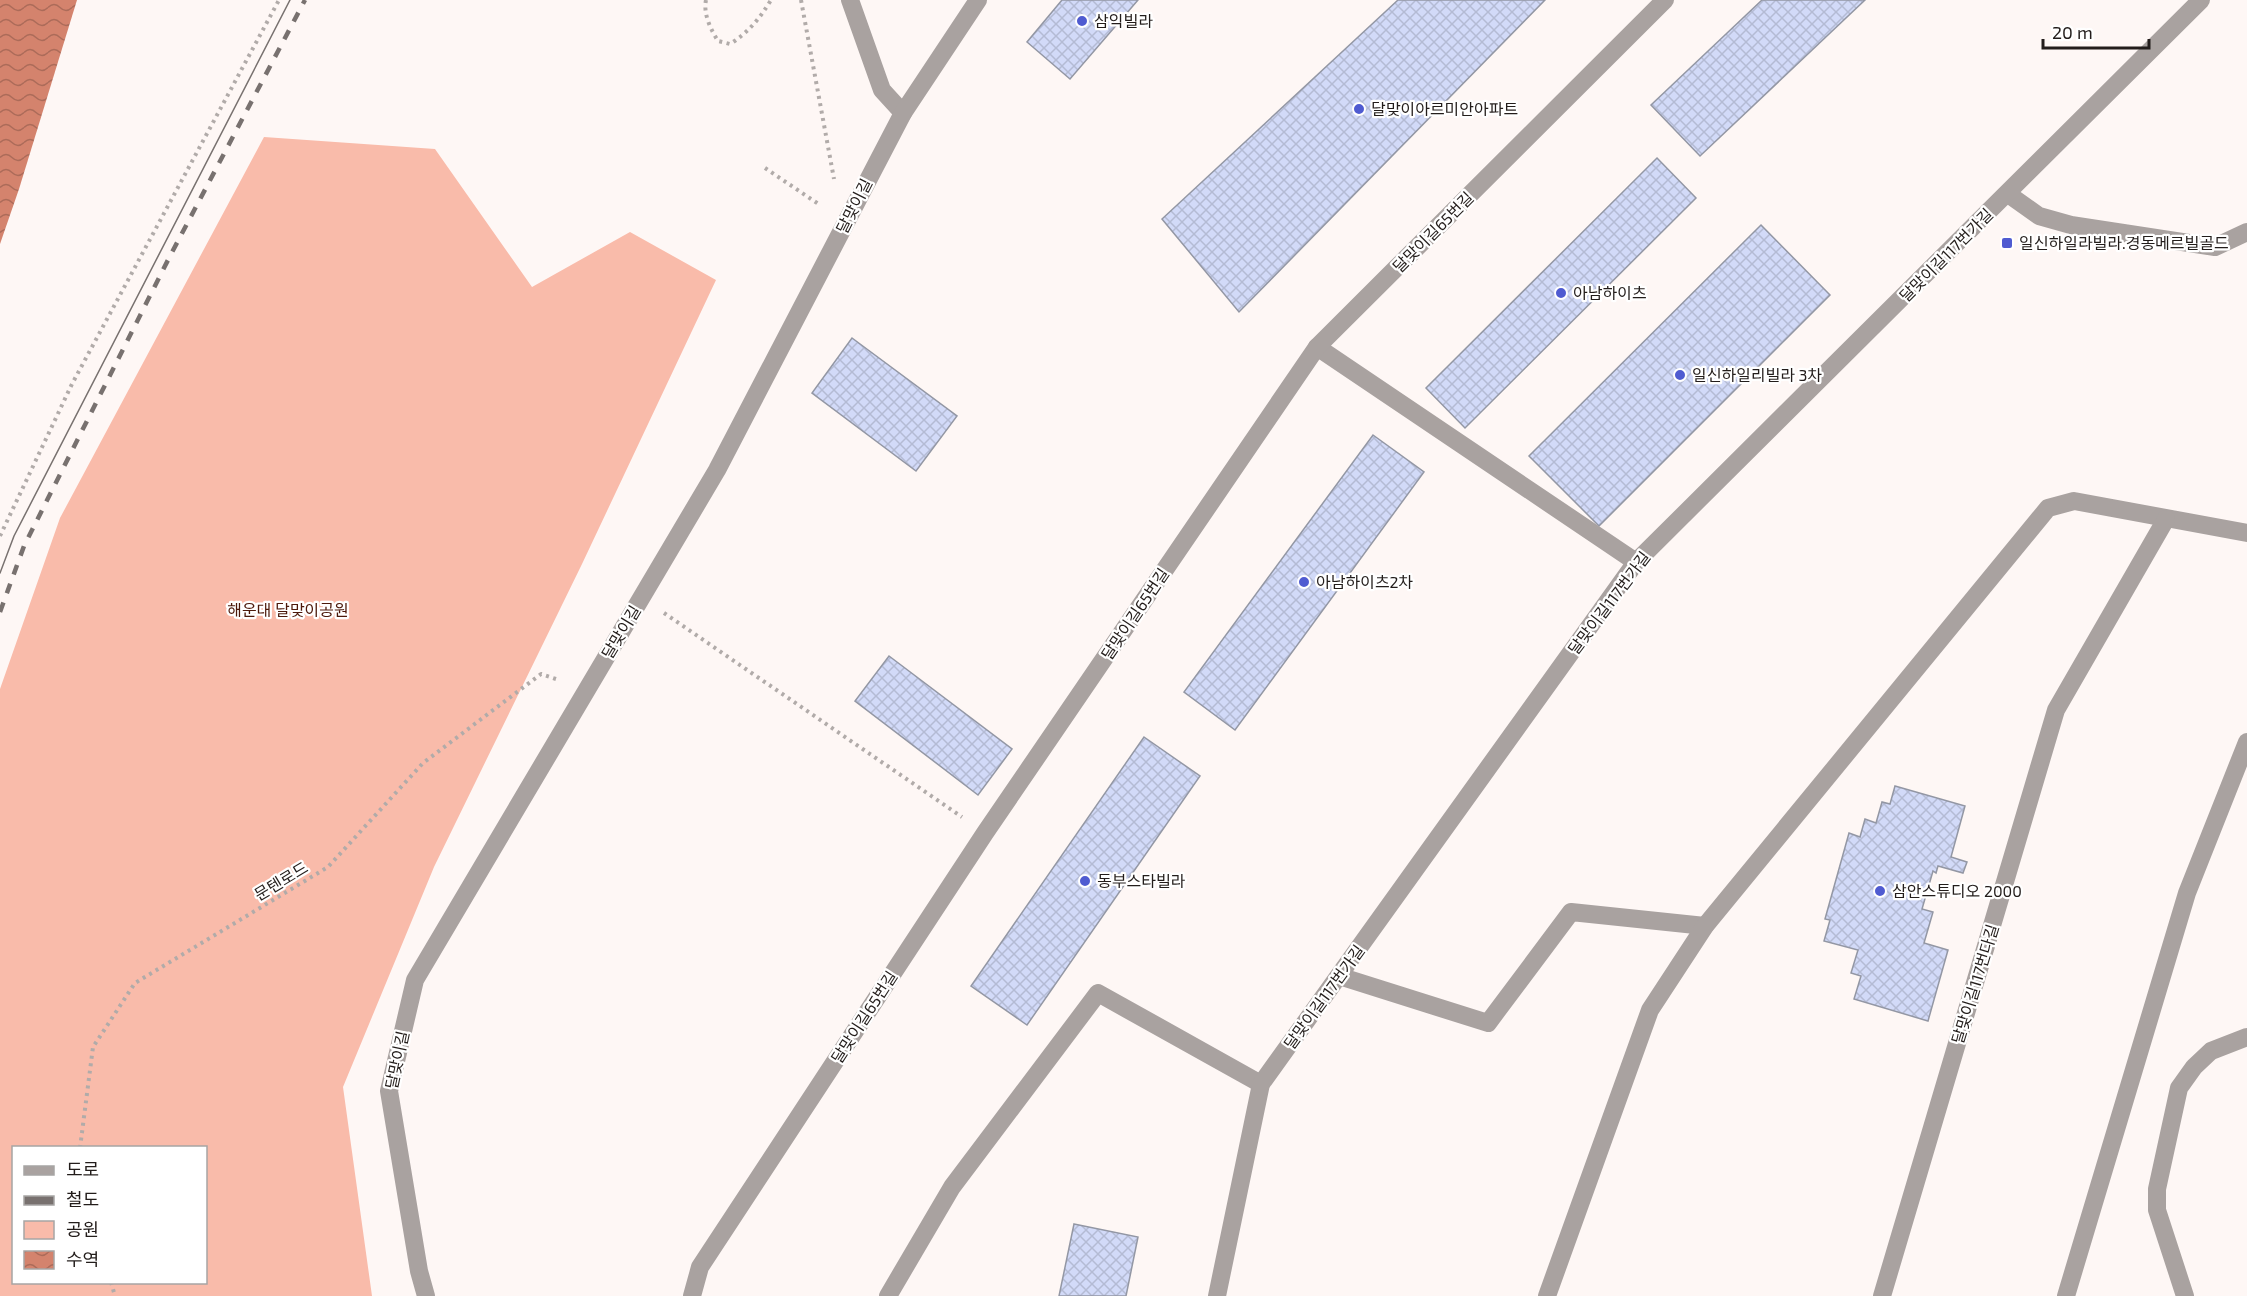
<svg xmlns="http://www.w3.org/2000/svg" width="2247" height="1296" viewBox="0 0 2247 1296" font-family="'Exo 2','Noto Sans KR',sans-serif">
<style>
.green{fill:#f9bbaa;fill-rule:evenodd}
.water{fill:url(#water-waves)}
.building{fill:url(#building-cross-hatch);stroke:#9397a4;stroke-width:1.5}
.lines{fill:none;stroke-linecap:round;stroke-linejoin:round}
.path{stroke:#b1aba9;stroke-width:4;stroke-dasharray:3 4.5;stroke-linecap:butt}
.minor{stroke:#a9a2a0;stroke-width:18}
.tram{stroke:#78716f;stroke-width:1.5}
.rail{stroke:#78716f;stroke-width:4.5;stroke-dasharray:10 10;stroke-linecap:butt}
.poi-dot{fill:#4f5bd1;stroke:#fff;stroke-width:2}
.labels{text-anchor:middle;stroke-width:4.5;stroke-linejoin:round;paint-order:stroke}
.poi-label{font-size:16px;fill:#231d1b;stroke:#fff;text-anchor:start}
.street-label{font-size:16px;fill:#231d1b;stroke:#fff}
.park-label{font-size:16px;fill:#4c180a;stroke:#fff}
</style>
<defs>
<pattern id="water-waves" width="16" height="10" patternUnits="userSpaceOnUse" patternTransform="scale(1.5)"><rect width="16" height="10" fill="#d4836d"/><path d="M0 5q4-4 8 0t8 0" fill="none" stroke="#ac6b59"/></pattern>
<pattern id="building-cross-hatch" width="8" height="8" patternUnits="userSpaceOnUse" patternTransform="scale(1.5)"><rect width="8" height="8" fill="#d2daf8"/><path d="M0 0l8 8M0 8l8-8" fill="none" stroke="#b4bbd4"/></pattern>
</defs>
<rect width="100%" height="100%" fill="#fef7f5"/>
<path class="green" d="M264,137l171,12 97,138 98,-55 86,48 -134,284 -148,303 -91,220 29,209h-372v-607l60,-171zM14,1148h192v134h-192z"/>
<path class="water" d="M0,0h77l-58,189 -19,55z"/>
<g class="building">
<path d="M1062,0h76l-68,79 -43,-37z"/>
<path d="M1398,0h147l-306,312 -77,-93z"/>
<path d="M1762,0h103l-165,156 -49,-51z"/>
<path d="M1657,158l39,40 -231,230 -39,-40z"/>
<path d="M1761,225l69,70 -231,231 -70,-70z"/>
<path d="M852,338l105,78 -41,55 -104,-78z"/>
<path d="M1373,435l51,37 -189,258 -51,-38z"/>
<path d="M889,656l123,93 -34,46 -123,-94z"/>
<path d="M1144,737l56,39 -173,249 -56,-39z"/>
<path d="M1895,786l70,20 -14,51 16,5 -4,11 -25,-7 -2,7 -3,-2 -11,38 11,3 -9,31 24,7 -20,71 -74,-22 7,-23 -10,-3 7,-23 -34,-9 6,-21 -5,-1 24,-86 11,4 5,-18 11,4 6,-21 8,2z"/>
<path d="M1074,1224l64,13 -12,59h-67z"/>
</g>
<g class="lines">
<g class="path">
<path d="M706,0c-3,14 5,30 12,41l12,3c19,-12 30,-26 41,-44"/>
<path d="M801,0l33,179"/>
<path d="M765,168l55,37"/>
<path d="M0,536l72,-152 207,-384"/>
<path d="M664,613l298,204"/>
<path d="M80,1148l13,-101 42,-64 193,-116 95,-104 118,-89 18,6"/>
<path d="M111,1282l4,14"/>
</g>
<g class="minor">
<path d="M850,0l32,90 21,23"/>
<path d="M2008,194l31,22 32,9 144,22 32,-15"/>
<path d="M1317,347l319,215"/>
<path d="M1339,976l149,47 83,-111 134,14"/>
<path d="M426,1296l-7,-25 -30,-180 26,-111 302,-510 186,-357 75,-113"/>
<path d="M692,1296l8,-29 285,-434 332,-486 348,-347"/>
<path d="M888,1296l64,-109 146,-194 163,91"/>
<path d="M1217,1296l44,-212 375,-522 565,-562"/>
<path d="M1547,1296l103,-286 55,-84 343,-418 26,-7 173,32"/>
<path d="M1882,1296l174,-586 110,-191"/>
<path d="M2066,1296l121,-403 60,-151"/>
<path d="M2185,1296l-28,-86v-21l22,-101 15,-21 17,-16 36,-14"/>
</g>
<path class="tram" d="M0,573l14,-37 276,-536"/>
<path class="rail" d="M0,612l24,-66 145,-288 136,-258"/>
</g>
<g class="poi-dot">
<circle cx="1082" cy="21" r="6"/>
<circle cx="1359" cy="109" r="6"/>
<rect x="2001" y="237" width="12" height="12" rx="3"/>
<circle cx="1561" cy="293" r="6"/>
<circle cx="1680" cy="375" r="6"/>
<circle cx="1304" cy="582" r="6"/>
<circle cx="1085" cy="881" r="6"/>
<circle cx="1880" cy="891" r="6"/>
</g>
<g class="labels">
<g class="poi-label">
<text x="1094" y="27">삼익빌라</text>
<text x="1371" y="115">달맞이아르미안아파트</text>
<text x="2019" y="249">일신하일라빌라.경동메르빌골드</text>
<text x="1573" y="299">아남하이츠</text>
<text x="1692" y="381">일신하일리빌라 3차</text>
<text x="1316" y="588">아남하이츠2차</text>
<text x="1097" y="887">동부스타빌라</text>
<text x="1892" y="897">삼안스튜디오 2000</text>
</g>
<g class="street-label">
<text transform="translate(854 206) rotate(-63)" y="6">달맞이길</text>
<text transform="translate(1433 232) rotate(-45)" y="6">달맞이길65번길</text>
<text transform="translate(1946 255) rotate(-45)" y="6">달맞이길117번가길</text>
<text transform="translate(1609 603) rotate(-53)" y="6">달맞이길117번가길</text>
<text transform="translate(1135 614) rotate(-56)" y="6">달맞이길65번길</text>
<text transform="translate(621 632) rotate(-59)" y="6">달맞이길</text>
<text transform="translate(281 881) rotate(-31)" y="6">문텐로드</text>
<text transform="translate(1975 984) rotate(-73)" y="6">달맞이길117번다길</text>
<text transform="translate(1324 997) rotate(-54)" y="6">달맞이길117번가길</text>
<text transform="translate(864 1017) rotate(-57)" y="6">달맞이길65번길</text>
<text transform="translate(397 1060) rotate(-78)" y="6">달맞이길</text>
</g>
<g class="park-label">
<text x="288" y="616">해운대 달맞이공원</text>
</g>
</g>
<rect x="12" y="1146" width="195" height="138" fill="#ffffff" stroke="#a7a5a4" stroke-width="1.5"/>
<rect x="24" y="1166" width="30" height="9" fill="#a9a2a0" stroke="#a7a5a4" stroke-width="1.5"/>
<text x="66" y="1176" font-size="18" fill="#231d1b">도로</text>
<rect x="24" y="1196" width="30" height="9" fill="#78716f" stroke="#a7a5a4" stroke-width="1.5"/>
<text x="66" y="1206" font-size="18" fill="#231d1b">철도</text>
<rect x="24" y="1221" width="30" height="18" fill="#f9bbaa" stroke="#a7a5a4" stroke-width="1.5"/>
<text x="66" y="1236" font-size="18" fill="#231d1b">공원</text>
<rect x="24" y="1251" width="30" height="18" fill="url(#water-waves)" stroke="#a7a5a4" stroke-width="1.5"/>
<text x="66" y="1266" font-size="18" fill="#231d1b">수역</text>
<path d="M2043 39v9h106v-9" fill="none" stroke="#231d1b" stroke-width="3"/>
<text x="2052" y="39" font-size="18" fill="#231d1b" stroke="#ffffff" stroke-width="4.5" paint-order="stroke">20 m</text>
</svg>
